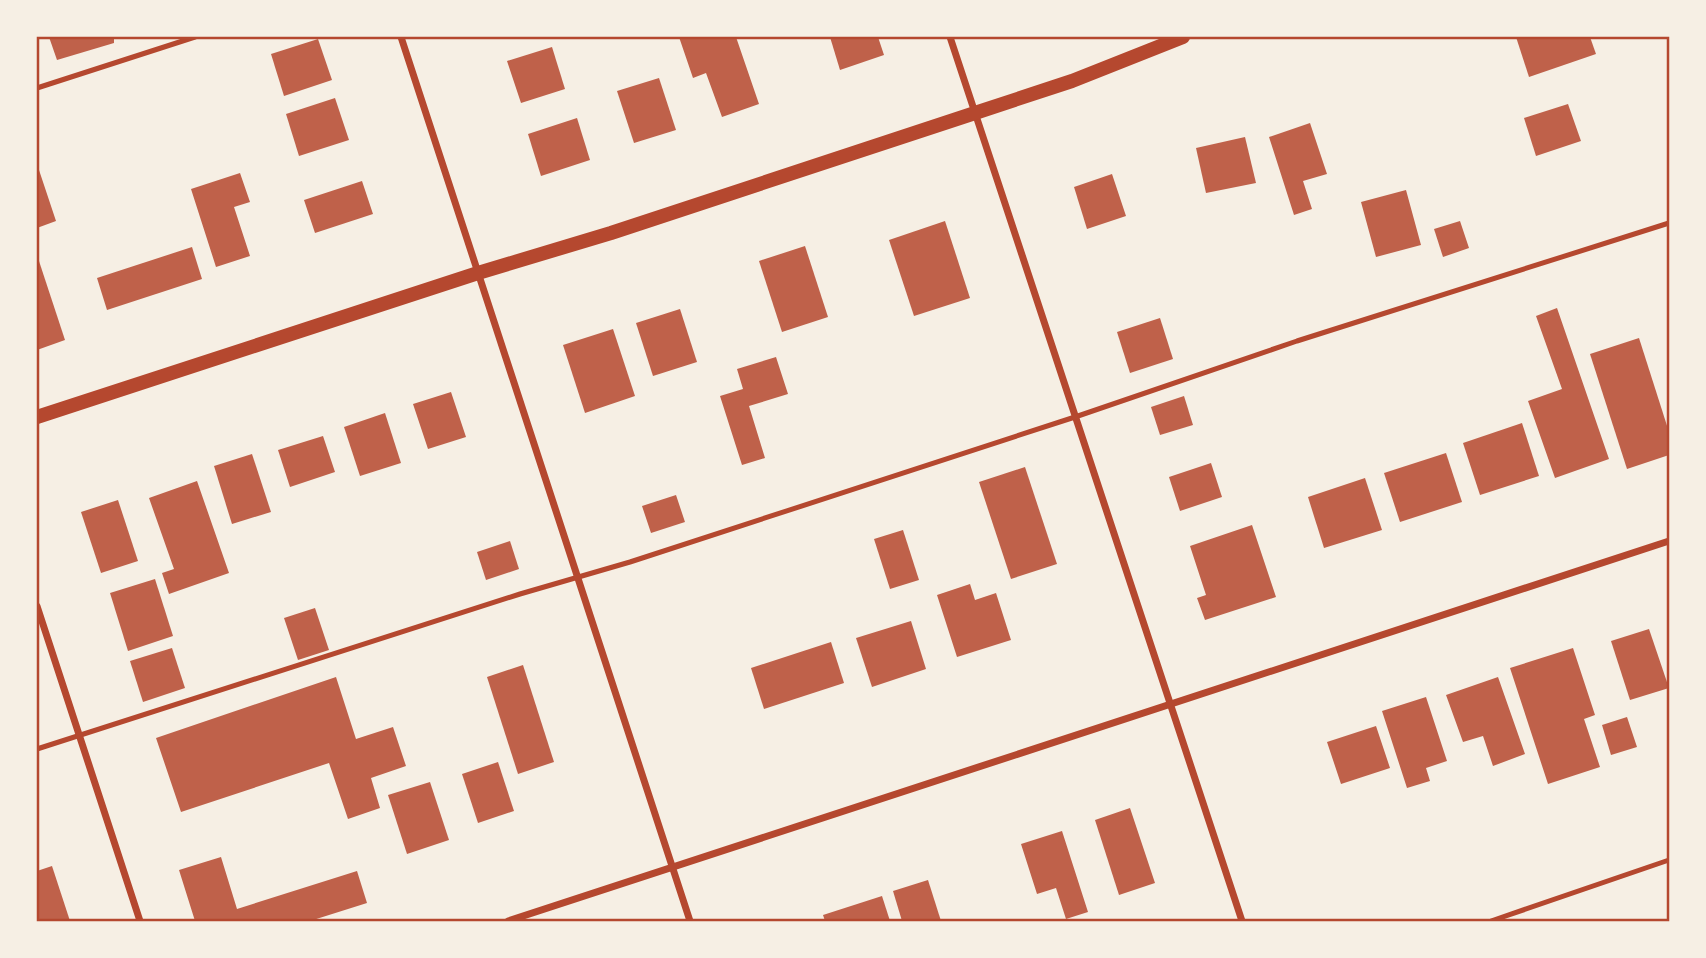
<svg xmlns="http://www.w3.org/2000/svg" width="1706" height="958" viewBox="0 0 1706 958" font-family="'PT Serif',serif">
<style>
.building{fill:#bf614a}
.lines{fill:none;stroke-linecap:round;stroke-linejoin:round}
.service{stroke:#b5482f;stroke-width:5}
.minor{stroke:#b5482f;stroke-width:7}
.secondary{stroke:#b5482f;stroke-width:14}
.neatline{fill:none;stroke:#b5482f;stroke-width:2.5}
</style>
<rect width="100%" height="100%" fill="#f6efe4"/>
<g class="building">
<path d="M49,37h65v6l-57,17z"/>
<path d="M679,37h57l23,67 -37,13 -16,-44 -13,5z"/>
<path d="M830,37h48l6,18 -44,15z"/>
<path d="M1516,37h74l6,17 -67,23z"/>
<path d="M318,39l14,41 -48,16 -13,-42z"/>
<path d="M552,47l13,42 -44,14 -14,-42z"/>
<path d="M659,78l17,52 -42,13 -17,-52z"/>
<path d="M335,98l14,42 -50,16 -13,-42z"/>
<path d="M1568,104l13,37 -45,15 -12,-38z"/>
<path d="M577,118l13,42 -49,16 -13,-42z"/>
<path d="M1310,123l17,51 -24,7 9,28 -18,6 -25,-78z"/>
<path d="M1245,137l11,46 -50,10 -10,-45z"/>
<path d="M37,164l19,57 -19,7z"/>
<path d="M240,173l10,29 -16,5 16,49 -34,11 -25,-78z"/>
<path d="M1112,174l14,42 -39,13 -13,-42z"/>
<path d="M362,181l11,33 -58,19 -11,-33z"/>
<path d="M1406,190l15,55 -45,12 -15,-55z"/>
<path d="M945,221l25,77 -56,18 -25,-76z"/>
<path d="M1460,221l9,27 -26,9 -9,-28z"/>
<path d="M805,246l23,71 -46,15 -23,-71z"/>
<path d="M192,247l10,32 -95,31 -10,-32z"/>
<path d="M37,255l28,85 -28,10z"/>
<path d="M1557,308l52,151 -54,19 -27,-77 34,-12 -26,-73z"/>
<path d="M680,309l17,53 -44,14 -17,-53z"/>
<path d="M1160,318l13,41 -43,14 -13,-41z"/>
<path d="M613,329l22,67 -50,17 -22,-68z"/>
<path d="M1639,338l30,94v23l-42,14 -37,-115z"/>
<path d="M776,357l12,37 -39,12 16,52 -23,7 -22,-69 23,-7 -6,-20z"/>
<path d="M451,392l15,45 -38,12 -15,-45z"/>
<path d="M1184,396l9,29 -33,10 -9,-28z"/>
<path d="M385,413l16,50 -41,13 -16,-49z"/>
<path d="M1522,423l17,53 -59,19 -17,-52z"/>
<path d="M323,436l12,36 -45,15 -12,-37z"/>
<path d="M1446,453l16,49 -62,20 -16,-49z"/>
<path d="M252,454l19,58 -39,12 -18,-58z"/>
<path d="M1211,463l11,34 -42,14 -11,-34z"/>
<path d="M1025,467l32,97 -46,15 -32,-97z"/>
<path d="M1365,478l17,52 -58,18 -16,-51z"/>
<path d="M197,481l32,92 -60,21 -7,-21 12,-4 -25,-71z"/>
<path d="M676,495l9,27 -34,11 -9,-27z"/>
<path d="M118,500l20,61 -37,12 -20,-61z"/>
<path d="M1252,525l24,72 -71,23 -8,-22 9,-3 -16,-49z"/>
<path d="M903,530l16,50 -29,9 -16,-50z"/>
<path d="M510,541l9,28 -33,11 -9,-28z"/>
<path d="M155,579l18,57 -45,15 -18,-58z"/>
<path d="M970,584l5,16 21,-7 15,47 -54,17 -20,-62z"/>
<path d="M315,608l14,42 -31,10 -14,-42z"/>
<path d="M911,621l15,48 -54,18 -16,-49z"/>
<path d="M1649,629l20,59 -39,12 -19,-59z"/>
<path d="M831,642l13,41 -80,26 -13,-41z"/>
<path d="M172,648l13,40 -42,14 -13,-41z"/>
<path d="M1573,648l22,67 -11,4 16,48 -52,17 -38,-116z"/>
<path d="M523,665l31,97 -36,12 -31,-97z"/>
<path d="M336,677l20,62 37,-12 13,39 -35,12 9,30 -32,11 -19,-56 -148,49 -25,-74z"/>
<path d="M1498,677l27,77 -32,12 -10,-30 -20,6 -17,-47z"/>
<path d="M1426,697l21,64 -21,7 4,13 -23,7 -25,-77z"/>
<path d="M1627,717l10,30 -26,8 -9,-30z"/>
<path d="M1376,726l14,42 -49,16 -14,-42z"/>
<path d="M498,762l16,49 -36,12 -16,-49z"/>
<path d="M430,782l19,58 -42,14 -19,-59z"/>
<path d="M1130,808l25,75 -36,12 -24,-75z"/>
<path d="M1062,831l26,81 -22,7 -10,-31 -19,6 -16,-50z"/>
<path d="M221,857l16,52 120,-38 10,32 -57,18h-115l-16,-51z"/>
<path d="M52,866l18,55h-33v-50z"/>
<path d="M928,880l13,41h-39l-9,-30z"/>
<path d="M882,896l8,25h-65l-2,-6z"/>
</g>
<g class="lines">
<g class="service">
<path d="M37,88l158,-51"/>
<path d="M37,749l483,-155 110,-32 445,-145 222,-76 372,-118"/>
<path d="M1491,921l178,-61"/>
</g>
<g class="minor">
<path d="M401,37l289,884"/>
<path d="M950,37l292,884"/>
<path d="M37,606l103,315"/>
<path d="M508,921l1161,-380"/>
</g>
<path class="secondary" d="M37,417l441,-144 133,-40 364,-120 97,-32 111,-44"/>
</g>
<rect width="1706" height="958" fill="none" stroke="#f6efe4" stroke-width="77"/>
<rect x="38" y="38" width="1630" height="882" class="neatline"/>
</svg>
